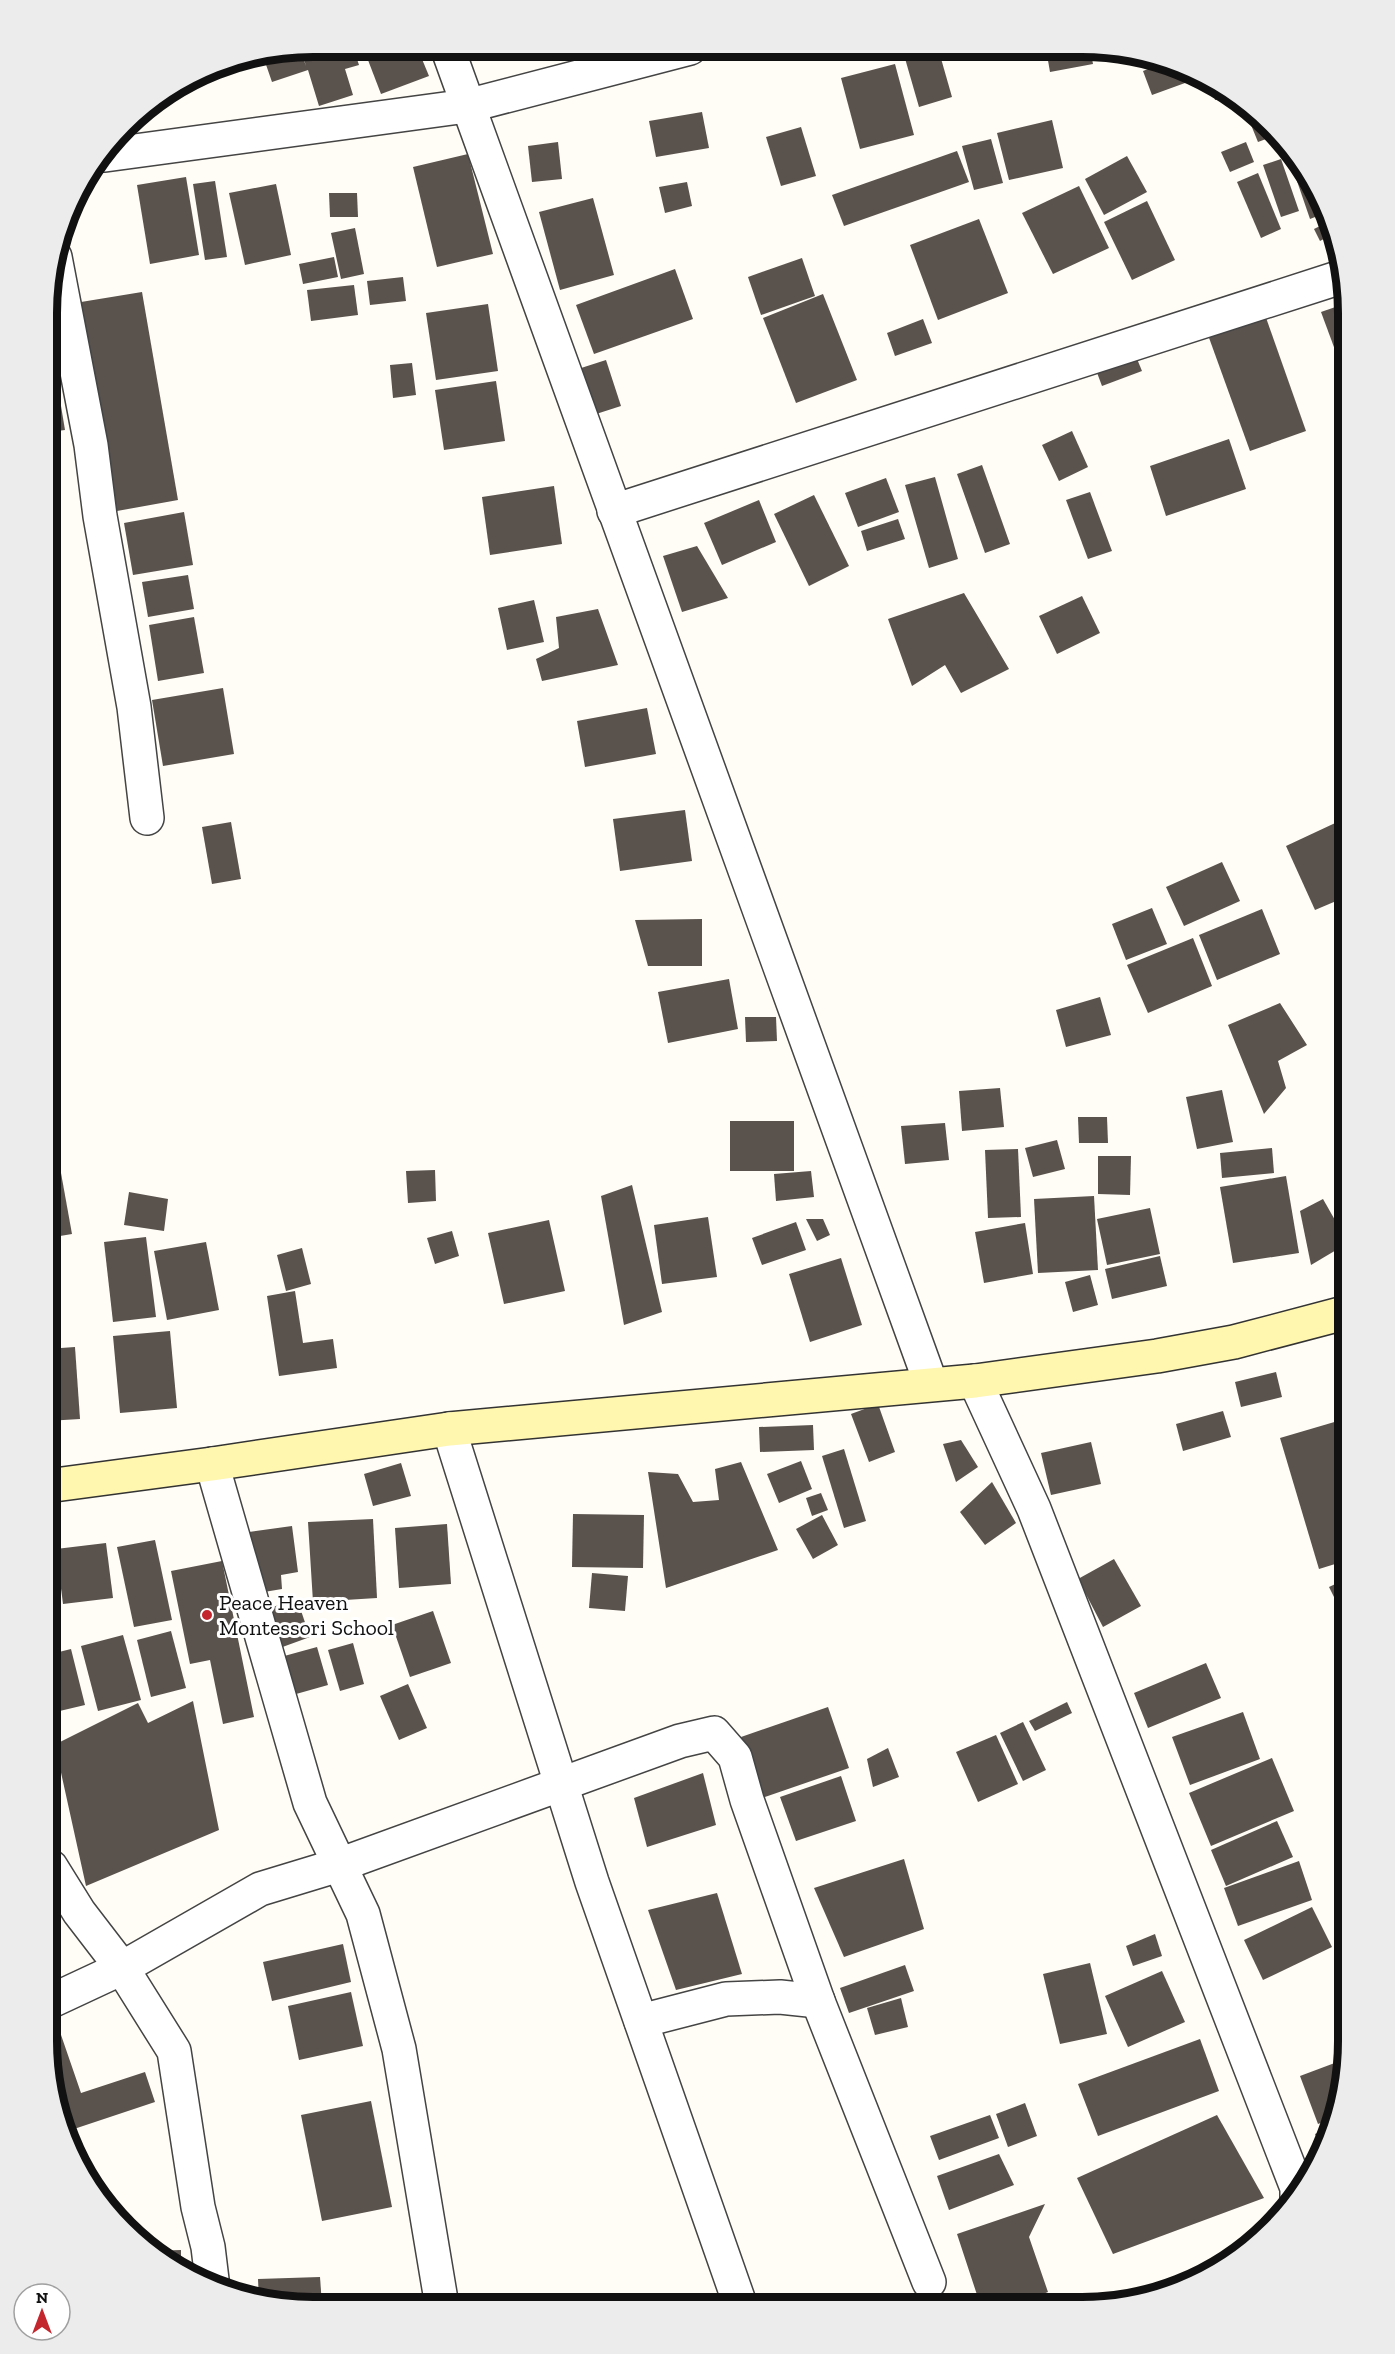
<svg xmlns="http://www.w3.org/2000/svg" width="1395" height="2354" viewBox="0 0 1395 2354" font-family="'Zilla Slab',serif">
<style>
.building{fill:#5a524d}
.lines{fill:none;stroke-linecap:round;stroke-linejoin:round}
.street-casing{stroke:#444;stroke-width:36}
.secondary-casing{stroke:#333;stroke-width:36}
.street{stroke:#fff;stroke-width:33}
.secondary{stroke:#fff6b0;stroke-width:33}
.poi-dot{fill:#c4262e;stroke:#fff;stroke-width:2}
.labels{text-anchor:middle;stroke-width:6;stroke-linejoin:round;paint-order:stroke}
.poi-label{font-size:22px;fill:#111;stroke:#fff;text-anchor:start}
.rim{fill:none;stroke:#111;stroke-width:8}
</style>
<rect width="100%" height="100%" fill="#fffdf5"/>
<g class="building">
<path d="M313,46l40,1 6,18 -14,4 8,26 -34,11 -11,-36 -36,12 -9,-26 37,-7 6,17 -5,-17z"/>
<path d="M363,47h54l12,29 -48,18z"/>
<path d="M902,48h36l14,49 -33,10z"/>
<path d="M1046,49h44l3,15 -43,8z"/>
<path d="M1166,62l18,5 9,5 3,7 -44,16 -9,-24z"/>
<path d="M895,64l19,71 -54,14 -19,-71z"/>
<path d="M1211,83l23,13 -19,4z"/>
<path d="M702,112l7,36 -53,9 -7,-36z"/>
<path d="M1255,112l22,23 -19,7 -11,-27z"/>
<path d="M1052,120l11,48 -54,12 -12,-47z"/>
<path d="M801,127l15,49 -35,10 -15,-49z"/>
<path d="M991,139l12,44 -29,7 -12,-44z"/>
<path d="M558,142l4,37 -30,3 -4,-36z"/>
<path d="M1246,142l8,20 -24,10 -9,-20z"/>
<path d="M1288,145l6,6 34,61 -18,7 -25,-73z"/>
<path d="M957,151l12,31 -125,44 -12,-31z"/>
<path d="M468,154l25,100 -56,13 -24,-100z"/>
<path d="M1127,156l20,36 -43,23 -19,-36z"/>
<path d="M1281,159l18,52 -18,6 -18,-52z"/>
<path d="M1258,173l23,56 -20,9 -24,-56z"/>
<path d="M186,177l13,78 -49,9 -13,-79z"/>
<path d="M215,181l12,76 -22,3 -12,-76z"/>
<path d="M687,182l5,24 -27,7 -6,-26z"/>
<path d="M276,184l15,71 -46,10 -16,-72z"/>
<path d="M1079,186l30,62 -56,26 -31,-61z"/>
<path d="M329,193h28l1,24h-28z"/>
<path d="M593,198l21,77 -54,15 -21,-78z"/>
<path d="M1147,201l28,59 -43,20 -28,-58z"/>
<path d="M979,219l29,74 -70,27 -28,-75z"/>
<path d="M1330,221l3,13 -13,7 -6,-12z"/>
<path d="M355,228l9,46 -23,5 -10,-46z"/>
<path d="M334,257l4,20 -35,7 -4,-20z"/>
<path d="M802,258l13,38 -54,19 -13,-38z"/>
<path d="M675,269l18,50 -99,35 -18,-49z"/>
<path d="M403,277l3,24 -36,4 -3,-24z"/>
<path d="M354,285l4,30 -47,6 -4,-31z"/>
<path d="M142,292l36,208 -61,11 -36,-209z"/>
<path d="M823,294l34,86 -61,23 -33,-85z"/>
<path d="M1347,303l1,10v72l-27,-73z"/>
<path d="M488,304l10,67 -62,9 -10,-67z"/>
<path d="M1264,312l42,119 -56,20 -42,-116z"/>
<path d="M923,319l9,24 -37,13 -8,-23z"/>
<path d="M1135,354l7,17 -40,15 -6,-16z"/>
<path d="M606,360l15,46 -28,9 -15,-46z"/>
<path d="M412,363l4,32 -23,3 -3,-33z"/>
<path d="M496,381l9,60 -61,9 -9,-60z"/>
<path d="M57,382l8,48 -16,2v-49z"/>
<path d="M1072,431l16,36 -29,14 -17,-36z"/>
<path d="M1229,439l17,50 -80,27 -16,-50z"/>
<path d="M982,465l28,79 -25,9 -28,-79z"/>
<path d="M935,477l23,82 -29,9 -24,-83z"/>
<path d="M886,478l13,34 -41,15 -13,-34z"/>
<path d="M554,486l8,58 -72,11 -8,-58z"/>
<path d="M1090,492l22,59 -24,8 -22,-59z"/>
<path d="M814,495l35,71 -40,20 -35,-72z"/>
<path d="M759,500l17,42 -54,23 -18,-42z"/>
<path d="M184,512l9,53 -60,10 -9,-52z"/>
<path d="M898,519l7,20 -38,12 -6,-20z"/>
<path d="M697,546l31,52 -46,14 -19,-56z"/>
<path d="M188,575l6,34 -46,8 -6,-35z"/>
<path d="M964,593l45,76 -48,24 -16,-28 -33,21 -24,-67z"/>
<path d="M1082,596l18,37 -43,21 -18,-38z"/>
<path d="M534,600l10,42 -37,8 -9,-42z"/>
<path d="M598,609l20,56 -76,16 -6,-22 23,-11 -3,-31z"/>
<path d="M194,617l10,56 -46,8 -9,-56z"/>
<path d="M223,688l11,66 -71,12 -11,-66z"/>
<path d="M647,708l9,46 -71,13 -8,-46z"/>
<path d="M685,810l7,51 -72,10 -7,-52z"/>
<path d="M1348,817v79l-33,14 -29,-64z"/>
<path d="M231,822l10,57 -29,5 -10,-57z"/>
<path d="M1222,862l18,39 -56,25 -18,-39z"/>
<path d="M1152,908l15,36 -41,16 -14,-36z"/>
<path d="M1262,909l18,45 -63,26 -18,-45z"/>
<path d="M702,919v47h-54l-13,-46z"/>
<path d="M1193,938l19,48 -64,27 -21,-48z"/>
<path d="M729,979l9,50 -70,14 -10,-51z"/>
<path d="M1100,997l11,38 -45,12 -10,-37z"/>
<path d="M1280,1003l27,42 -29,16 8,27 -22,26 -36,-89z"/>
<path d="M745,1017h31l1,24 -31,1z"/>
<path d="M1000,1088l4,39 -42,4 -3,-40z"/>
<path d="M1222,1090l11,52 -36,7 -11,-52z"/>
<path d="M1078,1117h29l1,26h-29z"/>
<rect x="730" y="1121" width="64" height="50"/>
<path d="M945,1123l4,37 -44,4 -4,-38z"/>
<path d="M1057,1140l8,29 -32,8 -8,-29z"/>
<path d="M1272,1148l2,25 -52,5 -2,-25z"/>
<path d="M1018,1149l3,68 -33,1 -3,-68z"/>
<path d="M1098,1156h33l-1,39 -32,-1z"/>
<path d="M435,1170l1,31 -28,2 -2,-32z"/>
<path d="M811,1171l3,26 -38,4 -2,-27z"/>
<path d="M61,1173l11,61 -24,4v-63z"/>
<path d="M1286,1176l13,77 -66,10 -13,-76z"/>
<path d="M632,1185l30,127 -38,13 -23,-129z"/>
<path d="M129,1192l39,7 -4,32 -40,-6z"/>
<path d="M1094,1196l4,74 -60,3 -4,-74z"/>
<path d="M1323,1199l25,44 -37,22 -11,-54z"/>
<path d="M1150,1208l10,46 -53,11 -10,-46z"/>
<path d="M708,1217l9,60 -55,7 -8,-59z"/>
<path d="M806,1219h17l7,16 -13,6z"/>
<path d="M549,1220l16,71 -61,13 -16,-71z"/>
<path d="M796,1222l10,28 -44,15 -10,-27z"/>
<path d="M1025,1223l8,51 -49,9 -9,-51z"/>
<path d="M452,1231l7,25 -24,8 -8,-26z"/>
<path d="M146,1237l10,80 -43,5 -9,-80z"/>
<path d="M206,1242l13,68 -52,10 -13,-69z"/>
<path d="M302,1248l9,36 -25,7 -9,-36z"/>
<path d="M1160,1256l7,30 -55,13 -7,-30z"/>
<path d="M841,1258l21,67 -52,17 -21,-68z"/>
<path d="M1090,1275l8,30 -25,7 -8,-30z"/>
<path d="M295,1291l8,52 30,-4 4,29 -58,8 -12,-80z"/>
<path d="M170,1331l7,77 -57,5 -7,-77z"/>
<path d="M75,1347l5,72 -33,2v-72z"/>
<path d="M1276,1372l6,25 -41,10 -6,-25z"/>
<path d="M878,1404l17,48 -26,10 -18,-48z"/>
<path d="M1223,1411l8,26 -48,14 -7,-27z"/>
<path d="M1348,1418v142l-29,9 -39,-131z"/>
<path d="M813,1425l1,25 -54,2 -1,-25z"/>
<path d="M961,1440l17,27 -22,15 -13,-38z"/>
<path d="M1091,1442l10,42 -50,11 -10,-42z"/>
<path d="M844,1449l22,72 -22,7 -22,-72z"/>
<path d="M801,1461l11,28 -33,14 -12,-29z"/>
<path d="M741,1462l37,88 -112,38 -18,-116 30,2 15,28 26,-2 -4,-31z"/>
<path d="M401,1463l10,33 -38,10 -9,-32z"/>
<path d="M992,1482l24,41 -31,22 -25,-33z"/>
<path d="M821,1493l7,17 -16,6 -6,-18z"/>
<path d="M573,1514l71,1 -1,53 -71,-1z"/>
<path d="M822,1515l16,30 -25,14 -17,-30z"/>
<path d="M373,1519l4,79 -64,4 -5,-80z"/>
<path d="M447,1524l4,60 -52,4 -4,-60z"/>
<path d="M292,1526l6,46 -17,3 1,14 -24,4 -9,-61z"/>
<path d="M155,1540l17,80 -38,7 -17,-80z"/>
<path d="M106,1543l7,55 -50,6 -7,-55z"/>
<path d="M1114,1559l27,47 -38,21 -25,-48z"/>
<path d="M222,1561l32,156 -31,7 -13,-64 -20,4 -19,-93z"/>
<path d="M592,1573l36,3 -3,35 -36,-3z"/>
<path d="M1348,1578v47l-19,-38z"/>
<path d="M297,1599l13,38 -33,12 -13,-39z"/>
<path d="M433,1611l18,52 -41,14 -18,-52z"/>
<path d="M171,1631l15,57 -35,9 -14,-57z"/>
<path d="M123,1635l18,65 -43,11 -17,-65z"/>
<path d="M353,1643l11,41 -24,7 -12,-41z"/>
<path d="M317,1647l11,38 -39,11 -12,-38z"/>
<path d="M71,1649l14,56 -38,9v-59z"/>
<path d="M1206,1663l15,35 -73,30 -14,-35z"/>
<path d="M408,1684l19,44 -28,12 -19,-44z"/>
<path d="M193,1701l26,129 -133,56 -26,-118 -10,-21 88,-44 10,20z"/>
<path d="M1067,1702l5,11 -37,18 -6,-10z"/>
<path d="M828,1707l21,61 -87,30 -21,-61z"/>
<path d="M1243,1712l17,47 -70,26 -18,-48z"/>
<path d="M1023,1722l23,48 -23,11 -23,-48z"/>
<path d="M996,1735l22,49 -40,18 -22,-50z"/>
<path d="M888,1748l11,29 -26,10 -6,-28z"/>
<path d="M1272,1758l22,53 -83,35 -22,-53z"/>
<path d="M703,1773l13,52 -69,22 -13,-49z"/>
<path d="M841,1776l15,45 -60,20 -16,-44z"/>
<path d="M1277,1821l16,36 -67,29 -15,-36z"/>
<path d="M904,1859l20,70 -80,28 -30,-69z"/>
<path d="M1299,1861l13,39 -74,26 -14,-38z"/>
<path d="M717,1893l25,81 -66,16 -28,-80z"/>
<path d="M1312,1907l20,40 -69,33 -19,-40z"/>
<path d="M1155,1934l7,22 -29,10 -7,-20z"/>
<path d="M343,1944l8,38 -79,19 -9,-39z"/>
<path d="M1090,1963l17,71 -47,10 -17,-70z"/>
<path d="M905,1965l9,26 -65,22 -9,-25z"/>
<path d="M1162,1971l23,51 -57,25 -23,-51z"/>
<path d="M351,1992l12,54 -64,14 -11,-54z"/>
<path d="M901,1998l7,29 -33,8 -8,-27z"/>
<path d="M60,2032l21,61 64,-21 10,30 -90,30 -18,-91v-5z"/>
<path d="M1200,2039l19,52 -121,45 -20,-52z"/>
<path d="M1348,2058l-14,60 -16,6 -18,-48z"/>
<path d="M371,2101l21,106 -70,14 -21,-106z"/>
<path d="M1025,2103l12,33 -29,11 -12,-33z"/>
<path d="M990,2115l9,23 -60,22 -9,-24z"/>
<path d="M1217,2115l47,83 -151,56 -36,-76z"/>
<path d="M1332,2127l-4,16 -5,9 -8,-18z"/>
<path d="M999,2154l15,31 -65,25 -12,-34z"/>
<path d="M1045,2204l-16,33 19,55 -36,15h-31l-24,-73z"/>
<path d="M181,2250v20l-32,-19z"/>
<path d="M320,2277l2,28h-43l-20,-5 -1,-21z"/>
<path d="M465,2300l43,1v5h-43z"/>
</g>
<g class="lines">
<g class="street-casing">
<g id="street">
<path d="M447,47l484,1337"/>
<path d="M105,155l362,-49 223,-58"/>
<path d="M55,257l36,188 9,71 34,191 13,111"/>
<path d="M614,511l727,-234"/>
<path d="M975,1381l59,128 263,679v9"/>
<path d="M449,1429l143,453 149,425"/>
<path d="M212,1464l98,339 53,111 36,135 43,257"/>
<path d="M51,1867l28,45 43,56 52,83 24,156 10,40 5,41"/>
<path d="M47,2003l75,-35 138,-79 79,-24 341,-124 34,-8 21,24 12,43 71,201 111,281"/>
<path d="M641,2021l85,-22 54,-2 38,4"/>
</g>
</g>
<g class="secondary-casing">
<path id="secondary" d="M47,1486l165,-22 237,-35 526,-48 182,-25 77,-14 114,-30"/>
</g>
<use href="#street" class="street"/>
<use href="#secondary" class="secondary"/>
</g>
<circle class="poi-dot" cx="207" cy="1615" r="6"/>
<g class="labels">
<g class="poi-label">
<text x="219" y="1610">Peace Heaven<tspan x="219" dy="25">Montessori School</tspan></text>
</g>
</g>
<path d="M0 0H1395V2354H0ZM313 57H1082A256 256 0 0 1 1338 313V2041A256 256 0 0 1 1082 2297H313A256 256 0 0 1 57 2041V313A256 256 0 0 1 313 57Z" fill="#ececec" fill-rule="evenodd"/>
<path class="rim" d="M313 57H1082A256 256 0 0 1 1338 313V2041A256 256 0 0 1 1082 2297H313A256 256 0 0 1 57 2041V313A256 256 0 0 1 313 57Z"/>
<g transform="translate(42 2312)"><circle r="28" fill="#ffffff" stroke="#a0a0a0" stroke-width="1.5"/>
<path d="M0-4.5L10 22L0 15L-10 22Z" fill="#c4262e"/>
<text y="-9" font-size="16" font-weight="bold" text-anchor="middle" fill="#111111">N</text>
</g>
</svg>
